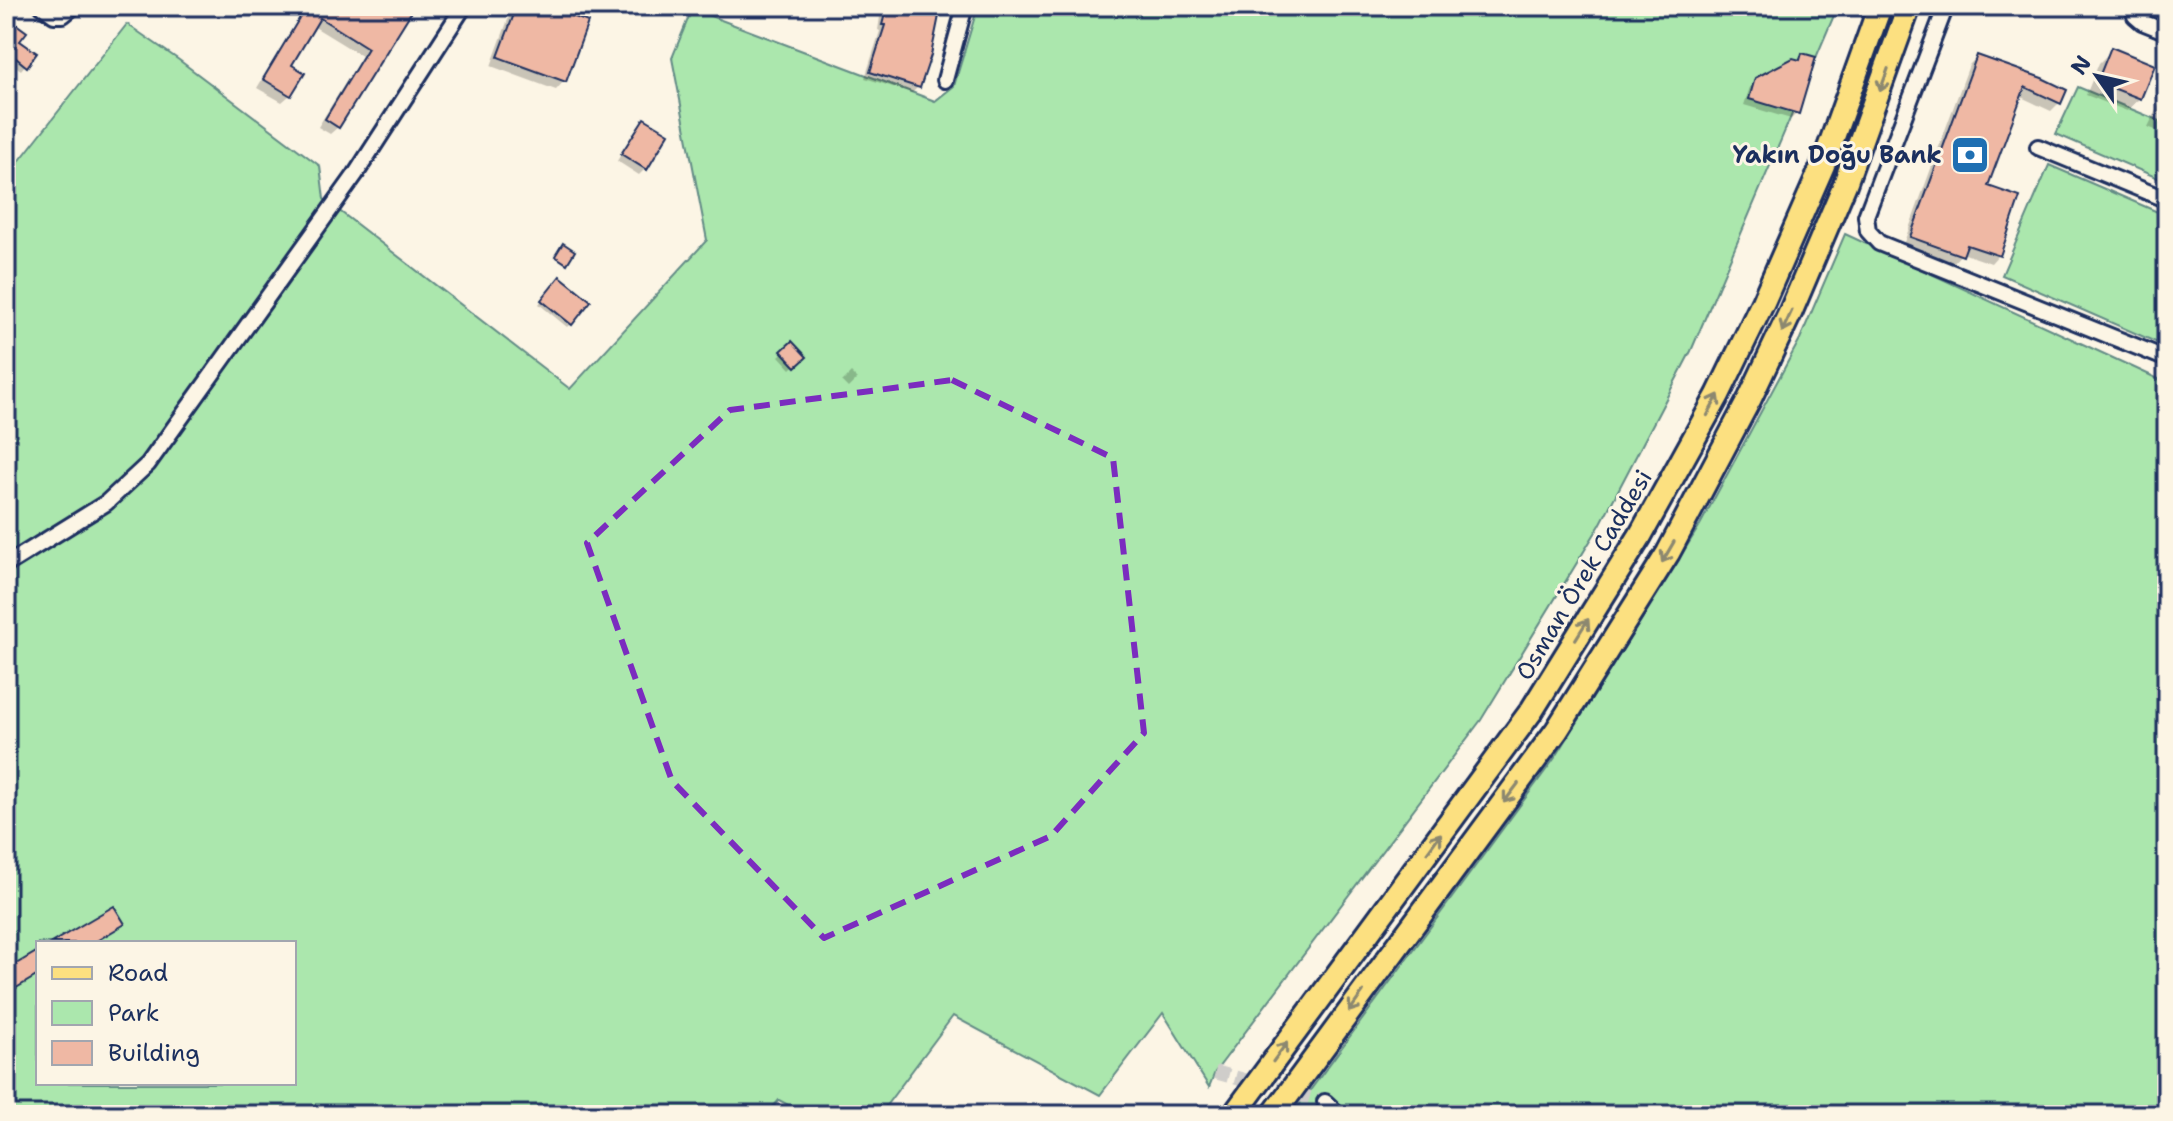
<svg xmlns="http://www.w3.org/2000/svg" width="2173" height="1121" viewBox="0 0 2173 1121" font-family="'Shantell Sans',sans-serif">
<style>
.green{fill:#abe7ad;stroke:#638b86;stroke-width:2;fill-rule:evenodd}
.shadow{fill:#0003}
.building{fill:#efb8a4;stroke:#1b2f5e;stroke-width:2}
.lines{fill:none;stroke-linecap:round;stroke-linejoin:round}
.street-tunnel{stroke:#cfcdca;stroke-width:14;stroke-dasharray:14 7;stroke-linecap:butt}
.street-casing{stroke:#1b2f5e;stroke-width:20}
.primary-casing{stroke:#1b2f5e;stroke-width:28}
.street{stroke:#fcf5e5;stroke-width:14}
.primary{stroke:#fce080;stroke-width:22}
.oneway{stroke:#8c886f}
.marked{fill:none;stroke:#7b2cbf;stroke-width:6;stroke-dasharray:16 10;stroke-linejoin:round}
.labels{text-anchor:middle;stroke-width:6;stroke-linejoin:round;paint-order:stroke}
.poi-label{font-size:24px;font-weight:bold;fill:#1b2f5e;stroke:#fcf5e5;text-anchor:end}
.street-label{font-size:24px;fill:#1b2f5e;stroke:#fcf5e5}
</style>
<rect width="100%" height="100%" fill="#fcf5e5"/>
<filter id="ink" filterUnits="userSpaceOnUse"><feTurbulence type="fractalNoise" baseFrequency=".0125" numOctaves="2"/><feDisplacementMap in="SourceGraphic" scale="16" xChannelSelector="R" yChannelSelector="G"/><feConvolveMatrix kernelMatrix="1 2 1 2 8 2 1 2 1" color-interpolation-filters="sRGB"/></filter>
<g filter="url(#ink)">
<g class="green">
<path d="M978,6h860l-147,345 -91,174 -119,195 -266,352 -6,15 -46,-74 -63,82 -147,-79 -74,99h-72l-28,-15 -13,15h-760v-937l121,-154 52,36 141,106 4,33 246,190 137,-149 -35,-182 20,-49 243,92 19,-15zM38,943h256v140h-256z"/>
<path d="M2078,87l89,37v58l-111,-48z"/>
<path d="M2049,165l118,51v47l-8,24 8,4v56l-165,-72z"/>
<path d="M1845,234l322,149v732h-875l265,-360 143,-230 100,-186z"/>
</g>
<g class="shadow">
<path d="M306,6h107l-75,121 -8,7 -12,-7 44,-71 -49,-30 -24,40 1,29 -8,7 -25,-14z"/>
<path d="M513,6h38l-1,4 14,71 -8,9 -65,-24z"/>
<path d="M706,6h25l-4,6z"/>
<path d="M836,6h103l-21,81 -6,6 -47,-15 15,-47 -2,-1 2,-13z"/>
<path d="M6,19l18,14 -6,9 7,23 -4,5 -15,-11z"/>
<path d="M2112,50l28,48 -13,13 -41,-16 13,-32z"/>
<path d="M1803,55l-6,58 -6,6 -47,-14 6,-18 7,-7 40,-19z"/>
<path d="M1977,57l82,46 -8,8 -32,-15 -33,92 13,66 -8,9 -29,-10 -9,10 -50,-18 66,-180z"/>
<path d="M2167,87v48l-19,-8z"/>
<path d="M644,120l1,49 -6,6 -22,-14 21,-35z"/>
<path d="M2167,270v13l-5,-3z"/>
<path d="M556,282l15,41 -4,4 -28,-23z"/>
<path d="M792,344l12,13 -13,12 -12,-13z"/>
<path d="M851,373l6,6 -9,9 -6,-6z"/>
<path d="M38,953v23l-32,19v-23z"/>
</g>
<g class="building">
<path d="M299,6h116l-76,122 -14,-9 43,-71 -48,-30 -28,47 13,8 -14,23 -28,-17 42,-70z"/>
<path d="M517,6h29l42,16 -22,60 -68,-25z"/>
<path d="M887,6h54l-10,49 -11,33 -50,-16 15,-47h-3z"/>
<path d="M12,21l15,11 -7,9 17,12 -10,14 -16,-13 -5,7v-32z"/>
<path d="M2111,47l44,18 -14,34 -44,-17z"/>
<path d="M1802,53l14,4 -17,57 -50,-15 6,-21 38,-20 7,2z"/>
<path d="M1977,55l65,23 25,12 -6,14 -36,-17 -37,99 32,11 -20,59 -33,-11 -4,11 -53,-19z"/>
<path d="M644,118l25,15 -22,37 -26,-16z"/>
<path d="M563,243l12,8 -8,13 -12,-8z"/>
<path d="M560,276l31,25 -19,24 -31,-25z"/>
<path d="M792,341l15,16 -11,10 -15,-16z"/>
<path d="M114,906l11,18 -32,19h-42z"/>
<path d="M38,951v24l-32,19v-24z"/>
</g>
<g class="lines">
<path class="street-tunnel" d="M1215,1072l110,30"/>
<g class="street-casing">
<g id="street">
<path d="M42,6l12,9h9l11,-9"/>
<path d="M1946,6l-80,210 2,15 11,12 288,116"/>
<path d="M2134,6l1,10 7,6 25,10"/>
<path d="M945,80l20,-74"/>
<path d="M2038,147l129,53"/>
<path d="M6,565l100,-62 42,-39 207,-289 109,-169"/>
<path d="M1325,1102l14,13"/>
<path d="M2156,1115l11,-4"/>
</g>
</g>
<g class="primary-casing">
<g id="primary">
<path d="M1234,1115l298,-405 108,-174 78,-141 45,-93 60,-137 57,-159"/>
<path d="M1273,1115l284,-385 111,-177 82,-155 41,-87 54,-127 64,-178"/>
</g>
</g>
<use href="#street" class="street"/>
<use href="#primary" class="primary"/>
</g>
<defs><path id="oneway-shaft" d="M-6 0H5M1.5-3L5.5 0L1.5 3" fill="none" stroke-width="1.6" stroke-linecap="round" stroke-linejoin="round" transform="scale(2)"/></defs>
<g class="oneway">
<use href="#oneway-shaft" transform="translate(1884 80) rotate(110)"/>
<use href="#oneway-shaft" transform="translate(1787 321) rotate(115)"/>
<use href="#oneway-shaft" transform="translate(1713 405) rotate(-62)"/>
<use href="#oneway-shaft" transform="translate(1668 552) rotate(120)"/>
<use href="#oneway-shaft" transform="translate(1582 629) rotate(-58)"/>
<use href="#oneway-shaft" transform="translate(1511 793) rotate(127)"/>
<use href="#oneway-shaft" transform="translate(1434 843) rotate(-54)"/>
<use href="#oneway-shaft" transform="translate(1356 1002) rotate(126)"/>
<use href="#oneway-shaft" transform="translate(1280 1052) rotate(-54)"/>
</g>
</g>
<path class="marked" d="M952,380l161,78 31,275 -93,103 -227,102 -152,-157 -85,-238 143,-133z"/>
<defs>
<g id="bank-square" transform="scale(2)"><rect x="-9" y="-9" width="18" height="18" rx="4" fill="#1f6fb2" stroke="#fcf5e5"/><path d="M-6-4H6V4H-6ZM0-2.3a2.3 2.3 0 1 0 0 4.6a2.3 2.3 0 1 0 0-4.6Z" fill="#fff"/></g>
</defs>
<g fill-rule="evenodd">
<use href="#bank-square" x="1970" y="155"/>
</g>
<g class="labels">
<g class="poi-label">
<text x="1942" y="163">Yakın Doğu Bank</text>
</g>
<g class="street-label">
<text transform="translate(1584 575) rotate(-59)" y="8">Osman Örek Caddesi</text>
</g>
</g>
<rect width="2173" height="1121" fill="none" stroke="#fcf5e5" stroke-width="32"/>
<rect x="16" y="16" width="2141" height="1089" fill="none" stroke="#1b2f5e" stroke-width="3" filter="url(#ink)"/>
<rect x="36" y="941" width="260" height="144" fill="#fcf5e5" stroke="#a2a6af" stroke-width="2"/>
<rect x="52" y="967" width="40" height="12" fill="#fce080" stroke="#a2a6af" stroke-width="2"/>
<text x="108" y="981" font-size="24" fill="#1b2f5e">Road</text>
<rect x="52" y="1001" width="40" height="24" fill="#abe7ad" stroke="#a2a6af" stroke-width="2"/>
<text x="108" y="1021" font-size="24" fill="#1b2f5e">Park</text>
<rect x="52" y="1041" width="40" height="24" fill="#efb8a4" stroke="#a2a6af" stroke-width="2"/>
<text x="108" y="1061" font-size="24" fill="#1b2f5e">Building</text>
<g transform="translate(2097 76) rotate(304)" stroke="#fcf5e5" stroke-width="6" paint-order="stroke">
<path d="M0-6L14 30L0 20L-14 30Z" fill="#1b2f5e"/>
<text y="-12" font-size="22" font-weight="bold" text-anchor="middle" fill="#1b2f5e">N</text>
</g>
</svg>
